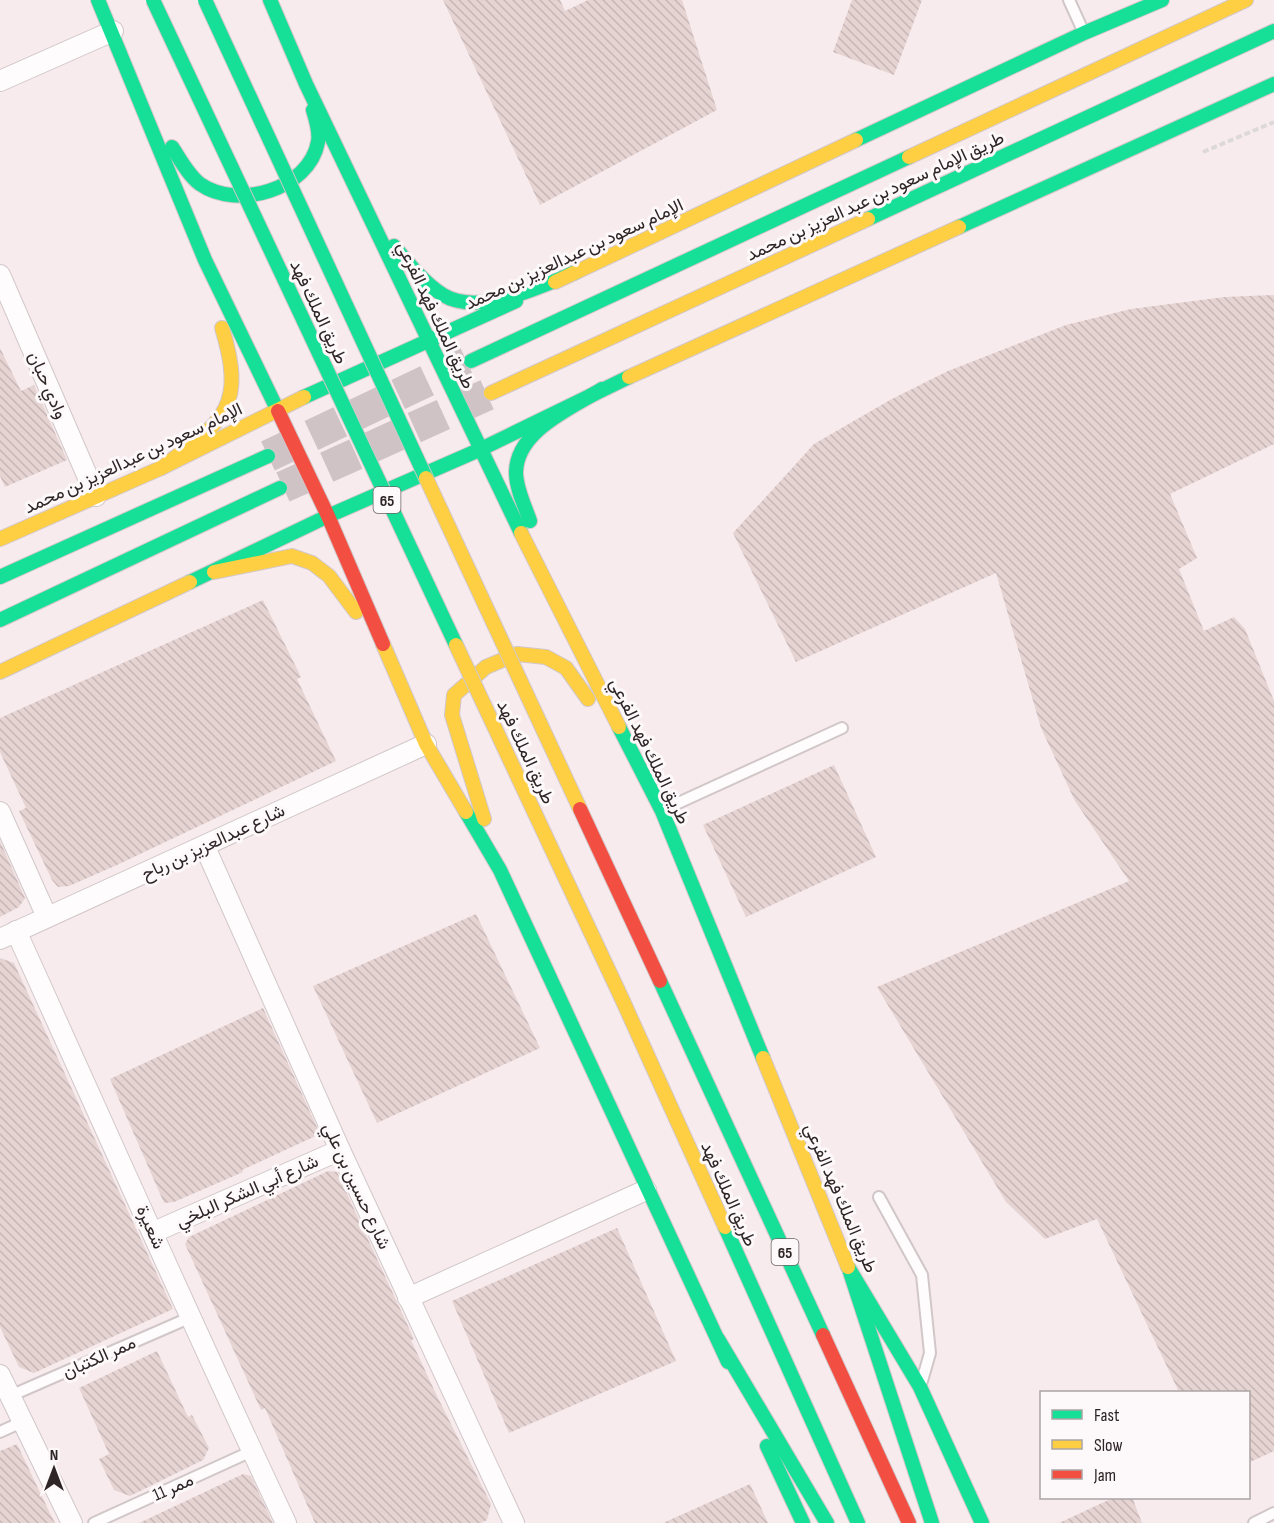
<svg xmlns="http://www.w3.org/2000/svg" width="1274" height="1523" viewBox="0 0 1274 1523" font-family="'Sofia Sans Condensed',Vazirmatn,sans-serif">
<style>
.building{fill:url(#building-back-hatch)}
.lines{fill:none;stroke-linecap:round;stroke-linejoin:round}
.primary-tunnel{stroke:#cfc3c6;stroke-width:32;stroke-dasharray:32 16;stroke-linecap:butt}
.lane-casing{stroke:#d1c7c9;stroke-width:14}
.street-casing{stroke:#d1c7c9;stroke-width:22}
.fast-casing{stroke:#d1c7c9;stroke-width:16}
.slow-casing{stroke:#d1c7c9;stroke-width:16}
.jam-casing{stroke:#d1c7c9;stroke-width:16}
.path{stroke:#ddd8da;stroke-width:4;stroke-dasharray:6 3;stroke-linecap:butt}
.lane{stroke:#fefcfc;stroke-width:10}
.street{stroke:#fefcfc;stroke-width:20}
.fast{stroke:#16e098;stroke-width:14}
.slow{stroke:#ffcf43;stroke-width:14}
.jam{stroke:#f24e42;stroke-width:14}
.fast-bridge-casing{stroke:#d1c7c9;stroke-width:16;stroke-linecap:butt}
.slow-bridge-casing{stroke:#d1c7c9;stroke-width:16;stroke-linecap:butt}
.jam-bridge-casing{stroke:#d1c7c9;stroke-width:16;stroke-linecap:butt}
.fast-bridge{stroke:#16e098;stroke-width:14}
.slow-bridge{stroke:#ffcf43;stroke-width:14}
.jam-bridge{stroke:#f24e42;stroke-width:14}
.labels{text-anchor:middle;stroke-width:6;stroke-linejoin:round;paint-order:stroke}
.shield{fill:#fdf8f9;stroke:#6c6466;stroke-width:1.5}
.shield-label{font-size:16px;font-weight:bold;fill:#2e2527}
.street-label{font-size:18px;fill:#2e2527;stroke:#fdf8f9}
</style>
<defs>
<pattern id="building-back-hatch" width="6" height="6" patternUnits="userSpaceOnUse" patternTransform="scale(1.5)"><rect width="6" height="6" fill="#e6d4d3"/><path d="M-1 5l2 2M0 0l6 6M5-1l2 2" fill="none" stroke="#c6b6b5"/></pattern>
</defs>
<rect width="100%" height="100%" fill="#f7ebee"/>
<g class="building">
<path d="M443,0h117l5,11 23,-11h94l35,110 -177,95z"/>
<path d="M852,0h70l-28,75 -61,-23z"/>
<path d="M1274,295v149l-104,50 27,64 -18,11 25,62 30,-14 11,12 29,72v750l-26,12v-71h-69l-82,-173 -52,20 -39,-37 -129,-215 252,-106 -54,-80 -34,-73 -45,-155 -200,89 -63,-129 81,-89 76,-44 58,-29 118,-46 65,-16 94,-12z"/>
<path d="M0,348l21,43 13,-6 33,75 -62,27 -5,-11z"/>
<path d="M263,600l38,77 -4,2 39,82 -219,104 -48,21 -11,1 -6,-7 -33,-69 7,-3 -26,-56v-34z"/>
<path d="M834,765l42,92 -130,60 -43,-92z"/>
<path d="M0,841l25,57 -6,9 -19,10z"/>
<path d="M476,914l64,134 -163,75 -64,-137z"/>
<path d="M0,958l14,5 159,346 -139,64 -15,-6 -19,-40z"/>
<path d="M263,1008l57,126 -78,36 1,2 -69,30 -10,1 -54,-124z"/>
<path d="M328,1171l9,1 77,167 -3,1 26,56 54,108 -4,16 -6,3h-166l-50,-115 -4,2 -76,-166 4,-7z"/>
<path d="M617,1228l59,133 -167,72 -57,-132z"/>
<path d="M157,1351l31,66 4,-2 17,33 -6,12 -73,36 -16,-6 -15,-31 10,-5 -30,-66z"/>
<path d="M17,1444l31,65 7,14h-55v-72z"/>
<path d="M243,1474l8,2 22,47h-134z"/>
<path d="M750,1484l18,39h-105z"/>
<path d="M1115,1497h17l10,26h-83z"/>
</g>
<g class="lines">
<g class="primary-tunnel">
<path d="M268,456l199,-94"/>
<path d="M283,487l208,-94"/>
</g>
<g class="lane-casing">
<g id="lane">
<path d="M1069,0l15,33"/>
<path d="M665,809l177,-81"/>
<path d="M879,1197l43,78 8,78 -8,28"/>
<path d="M10,1396l179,-78"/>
<path d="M0,1432l22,-10"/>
<path d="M94,1523l158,-72"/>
<path d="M1254,1523l20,-10"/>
</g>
</g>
<g class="street-casing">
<g id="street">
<path d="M0,81l113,-50"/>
<path d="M0,275l96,221"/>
<path d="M0,812l47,105"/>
<path d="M205,847l135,303 174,373"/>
<path d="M16,931c90,198 177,396 270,592"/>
<path d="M0,939l426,-195"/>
<path d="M154,1232l186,-82"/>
<path d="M408,1298l238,-108"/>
<path d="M0,1375l72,148"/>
</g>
</g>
<g class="fast-casing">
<g id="fast">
<path d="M98,0l107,260 73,151"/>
<path d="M270,0l36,84 215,449"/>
<path d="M856,140l228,-107 78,-33"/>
<path d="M172,147c8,12 16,28 28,37 37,26 109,6 118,-42 2,-10 -2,-22 -5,-32"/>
<path d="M868,219l406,-188"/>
<path d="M959,227l315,-143"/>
<path d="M394,246c14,17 30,37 49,49 37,22 98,-9 133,-23"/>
<path d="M471,361l438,-204"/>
<path d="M304,397l212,-96"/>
<path d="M530,521c-5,-15 -14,-32 -14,-49 1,-42 56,-64 86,-83"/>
<path d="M0,577l268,-121"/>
<path d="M190,582l138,-66 151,-66 150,-73"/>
<path d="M0,620l280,-132"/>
<path d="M619,727l43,84 101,247"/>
<path d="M466,812l34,58 228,492"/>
<path d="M660,981l163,354"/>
<path d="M725,1227l133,296"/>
<path d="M848,1267l72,120 62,136"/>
<path d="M850,1272l82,251"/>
<path d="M718,1339l109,184"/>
<path d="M767,1446l36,77"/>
</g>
</g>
<g class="slow-casing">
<g id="slow">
<path d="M909,157l337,-157"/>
<path d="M555,282l301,-142"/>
<path d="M629,377l330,-150"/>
<path d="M491,393l377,-174"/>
<path d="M161,468c61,-46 86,-59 61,-140"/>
<path d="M521,533l98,194"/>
<path d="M0,539l161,-71 143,-71"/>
<path d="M214,572l78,-16 20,7 17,13 27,36"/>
<path d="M383,644l43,100 40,68"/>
<path d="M0,672l190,-90"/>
<path d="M484,819l-32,-104 2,-20 32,-28 31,-13 29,3 20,11 22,31"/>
<path d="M622,999l103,228"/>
<path d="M763,1058l85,209"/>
</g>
</g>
<g class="jam-casing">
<g id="jam">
<path d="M278,411l50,105 55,128"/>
<path d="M823,1335l86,188"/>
</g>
</g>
<path class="path" d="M1203,152l71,-30"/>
<use href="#lane" class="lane"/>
<use href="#street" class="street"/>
<use href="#fast" class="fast"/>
<use href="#slow" class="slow"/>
<use href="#jam" class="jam"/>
<g class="fast-bridge-casing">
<g id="fast-bridge">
<path d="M153,0l303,645"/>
<path d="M205,0l221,478"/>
</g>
</g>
<g class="slow-bridge-casing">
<g id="slow-bridge">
<path d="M426,478l154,331"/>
<path d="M456,645l166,354"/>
</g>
</g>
<g class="jam-bridge-casing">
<path id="jam-bridge" d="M580,809l80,172"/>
</g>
<use href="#fast-bridge" class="fast-bridge"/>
<use href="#slow-bridge" class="slow-bridge"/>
<use href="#jam-bridge" class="jam-bridge"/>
</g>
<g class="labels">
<g class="shield">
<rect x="373.5" y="487" width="27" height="26" rx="4.5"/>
<rect x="771.5" y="1239" width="27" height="26" rx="4.5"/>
</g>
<g class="shield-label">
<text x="387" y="506">65</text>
<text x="785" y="1258">65</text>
</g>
<g class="street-label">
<text transform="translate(875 196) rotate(-25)" y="6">طريق الإمام سعود بن عبد العزيز بن محمد</text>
<text transform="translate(574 254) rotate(-25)" y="6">الإمام سعود بن عبدالعزيز بن محمد</text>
<text transform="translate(319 312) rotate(65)" y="6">طريق الملك فهد</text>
<text transform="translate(436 315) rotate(65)" y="6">طريق الملك فهد الفرعي</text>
<text transform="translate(48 385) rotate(66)" y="6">وادي حبان</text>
<text transform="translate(133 458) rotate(-25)" y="6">الإمام سعود بن عبدالعزيز بن محمد</text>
<text transform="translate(650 751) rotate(64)" y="6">طريق الملك فهد الفرعي</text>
<text transform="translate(526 752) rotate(65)" y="6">طريق الملك فهد</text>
<text transform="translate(213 842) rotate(-25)" y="6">شارع عبدالعزيز بن رباح</text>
<text transform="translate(357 1186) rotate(65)" y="6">شارع حسين بن علي</text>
<text transform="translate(247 1191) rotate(-24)" y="6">شارع أبي الشكر البلخي</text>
<text transform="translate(729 1194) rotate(66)" y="6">طريق الملك فهد</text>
<text transform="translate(841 1198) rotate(67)" y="6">طريق الملك فهد الفرعي</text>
<text transform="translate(151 1227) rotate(66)" y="6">شعيرة</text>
<text transform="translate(99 1357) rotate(-24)" y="6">ممر الكتبان</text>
<text transform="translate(173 1487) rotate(-24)" y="6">ممر 11</text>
</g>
</g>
<rect x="1040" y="1391" width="210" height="108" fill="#fdf8f9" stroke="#aaa4a5" stroke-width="1.5"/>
<rect x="1052" y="1410" width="30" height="9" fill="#16e098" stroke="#aaa4a5" stroke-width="1.5"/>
<text x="1094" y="1421" font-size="18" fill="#2e2527">Fast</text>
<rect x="1052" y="1440" width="30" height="9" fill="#ffcf43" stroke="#aaa4a5" stroke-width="1.5"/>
<text x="1094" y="1451" font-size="18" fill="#2e2527">Slow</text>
<rect x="1052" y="1470" width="30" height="9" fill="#f24e42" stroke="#aaa4a5" stroke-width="1.5"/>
<text x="1094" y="1481" font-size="18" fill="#2e2527">Jam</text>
<g transform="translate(54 1469)" stroke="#fdf8f9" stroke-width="4.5" paint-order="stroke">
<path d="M0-4.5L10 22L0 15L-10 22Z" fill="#2e2527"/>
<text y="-9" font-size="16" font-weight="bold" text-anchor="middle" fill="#2e2527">N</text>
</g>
</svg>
